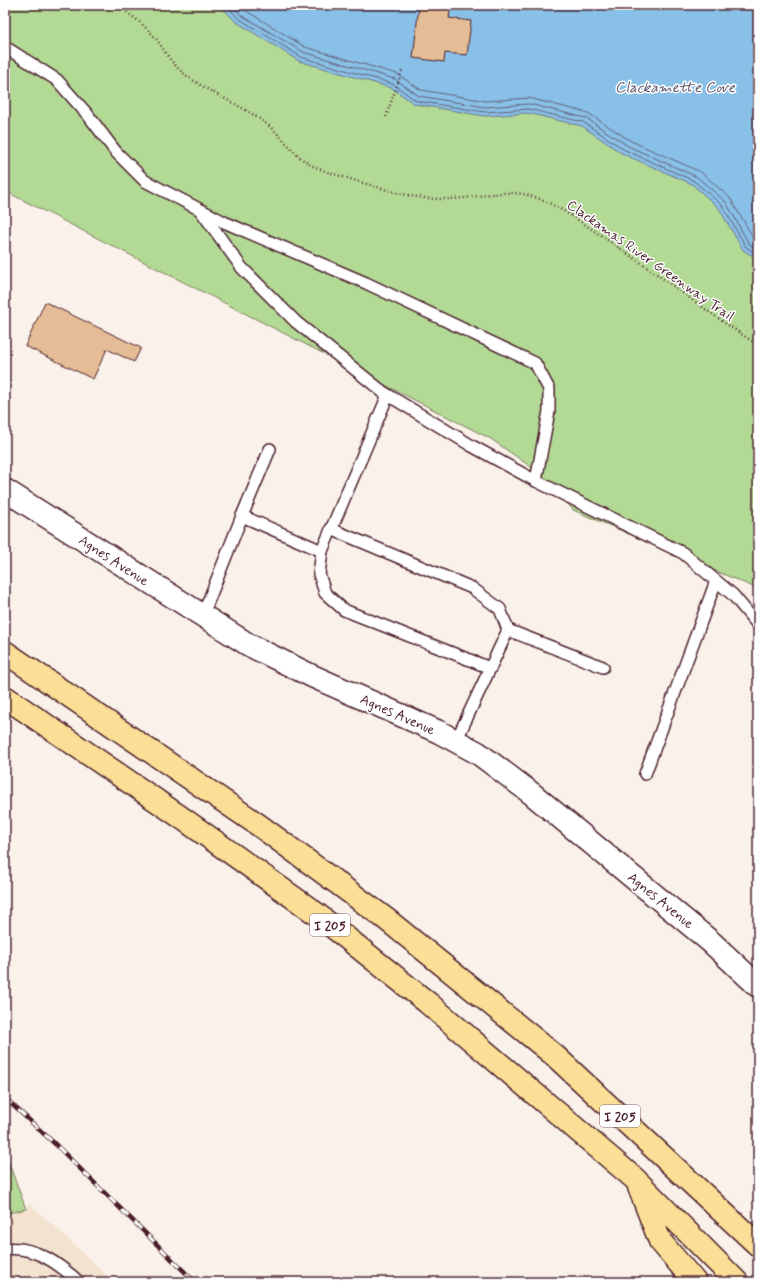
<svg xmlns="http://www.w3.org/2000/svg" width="763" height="1287" viewBox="0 0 763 1287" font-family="Mynerve,sans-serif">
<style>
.built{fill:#f3e2d0}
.green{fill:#b3da95;stroke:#7e7c60}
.water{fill:#89c0e7;stroke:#70809c}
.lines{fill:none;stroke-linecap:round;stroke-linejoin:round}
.shore{stroke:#635f76;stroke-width:1}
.building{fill:#e4bc95;stroke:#4a1f2b}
.lane-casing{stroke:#4a1f2b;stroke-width:14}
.street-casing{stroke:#4a1f2b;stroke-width:25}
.highway-casing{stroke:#4a1f2b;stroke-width:25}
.path{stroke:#4a1f2b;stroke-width:2.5;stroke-dasharray:1 3;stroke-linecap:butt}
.lane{stroke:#fff;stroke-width:11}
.street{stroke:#fff;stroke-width:22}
.highway{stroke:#fbdf96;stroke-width:22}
.rail-casing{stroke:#4a1f2b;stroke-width:4.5}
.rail{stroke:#fff;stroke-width:3;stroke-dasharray:9;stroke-linecap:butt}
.labels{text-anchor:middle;stroke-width:3;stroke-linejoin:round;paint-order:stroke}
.shield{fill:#fff;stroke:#80626b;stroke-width:1}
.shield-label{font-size:13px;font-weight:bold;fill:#4a1f2b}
.street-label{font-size:14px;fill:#4a1f2b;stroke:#fff}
.water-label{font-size:15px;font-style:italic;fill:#60576d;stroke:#fff}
</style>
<rect width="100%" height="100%" fill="#faf2ea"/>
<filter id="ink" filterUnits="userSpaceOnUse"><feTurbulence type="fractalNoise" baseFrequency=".025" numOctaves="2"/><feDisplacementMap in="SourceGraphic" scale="8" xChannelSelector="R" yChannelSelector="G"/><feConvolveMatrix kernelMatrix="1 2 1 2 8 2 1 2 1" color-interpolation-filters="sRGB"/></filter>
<g filter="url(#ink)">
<path class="built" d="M30,1204l84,78h-109v-64z"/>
<g class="green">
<path d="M5,5h215l15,16 64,40 93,27 23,16 70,12 43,-3 54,13 41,28 69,30 27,24 24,42 15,9v330l-185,-79 -32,-36 -50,-35 -486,-248z"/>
<path d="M5,1153l21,56 -21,5z"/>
</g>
<path class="water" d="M220,5h538v254l-15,-9 -24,-42 -27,-24 -69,-30 -41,-28 -54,-13 -43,3 -70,-12 -23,-16 -93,-27 -64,-40z"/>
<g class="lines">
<g class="shore">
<path d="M226,5l12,13 63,39 92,27 24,17 68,11 43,-3 55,13 42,28 69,31 28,24 24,42 12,8"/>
<path d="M232,5l9,10 62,37 92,27 24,17 66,11 44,-3 57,14 42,28 69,31 29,25 23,42 9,5"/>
<path d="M240,5l5,5 60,37 92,27 24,16 65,11 43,-3 59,15 43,28 70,31 29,26 24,41 4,3"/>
</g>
</g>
<g class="building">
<path d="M419,5h32l-2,13 22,3 -4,34 -22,-2 -1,9 -31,-4z"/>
<path d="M45,302l96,46 -7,14 -27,-13 -14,30 -68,-33z"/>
</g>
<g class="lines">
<g class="lane-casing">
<g id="lane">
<path d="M5,47l52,33 31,35 28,37 29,29 79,41 142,61 169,80 14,26v22l-13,70"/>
<path d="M201,211l41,57 54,54 87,70 89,54 64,35 147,72 50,42 25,30"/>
<path d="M388,395l-66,156 -3,23 6,19 19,17 146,58"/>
<path d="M242,516l28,-67"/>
<path d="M331,529l141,59 28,21 8,21"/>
<path d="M202,617l40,-101 80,35"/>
<path d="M456,741l52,-111 95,37"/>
<path d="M645,774l71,-193"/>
<path d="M5,1249c29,-4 54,15 74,33"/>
</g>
</g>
<g class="street-casing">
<path id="street" d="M5,490l244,155 63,31 127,56 39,21 53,40 180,149 47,44"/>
</g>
<g class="highway-casing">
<g id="highway">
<path d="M5,652l255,174 126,93 168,136 204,190"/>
<path d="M5,697l177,121 136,97 110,88 207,176 102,103"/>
<path d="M639,1187l21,54 35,41"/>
</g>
</g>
<g class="path">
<path d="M117,5c14,10 29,21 40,35 8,11 14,23 25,32 27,22 60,32 87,54 15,12 27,32 44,40 15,7 32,11 47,16 35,10 54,18 92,17 26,-1 54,-11 79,-3 26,8 50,26 72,41 53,35 102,74 155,108"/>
<path d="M386,117l17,-49"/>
</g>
<use href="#lane" class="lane"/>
<use href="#street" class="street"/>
<use href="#highway" class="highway"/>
<g class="rail-casing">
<path id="rail" d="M5,1098l49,45 141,139"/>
</g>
<use href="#rail" class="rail"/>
</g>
</g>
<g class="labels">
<g class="shield">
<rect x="310" y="914" width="40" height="22" rx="3"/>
<rect x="600" y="1105" width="40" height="22" rx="3"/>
</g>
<g class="shield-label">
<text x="330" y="930">I 205</text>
<text x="620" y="1121">I 205</text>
</g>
<g class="street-label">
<text transform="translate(651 260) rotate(35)" y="5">Clackamas River Greenway Trail</text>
<text transform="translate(114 560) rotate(33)" y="5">Agnes Avenue</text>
<text transform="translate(398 714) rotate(24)" y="5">Agnes Avenue</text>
<text transform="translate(661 900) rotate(39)" y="5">Agnes Avenue</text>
</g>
<g class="water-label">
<text x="675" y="92">Clackamette Cove</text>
</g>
</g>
<rect width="763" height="1287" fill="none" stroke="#fff" stroke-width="20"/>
<rect x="10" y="10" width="743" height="1267" fill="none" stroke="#4a1f2b" stroke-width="1.5" filter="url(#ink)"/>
</svg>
